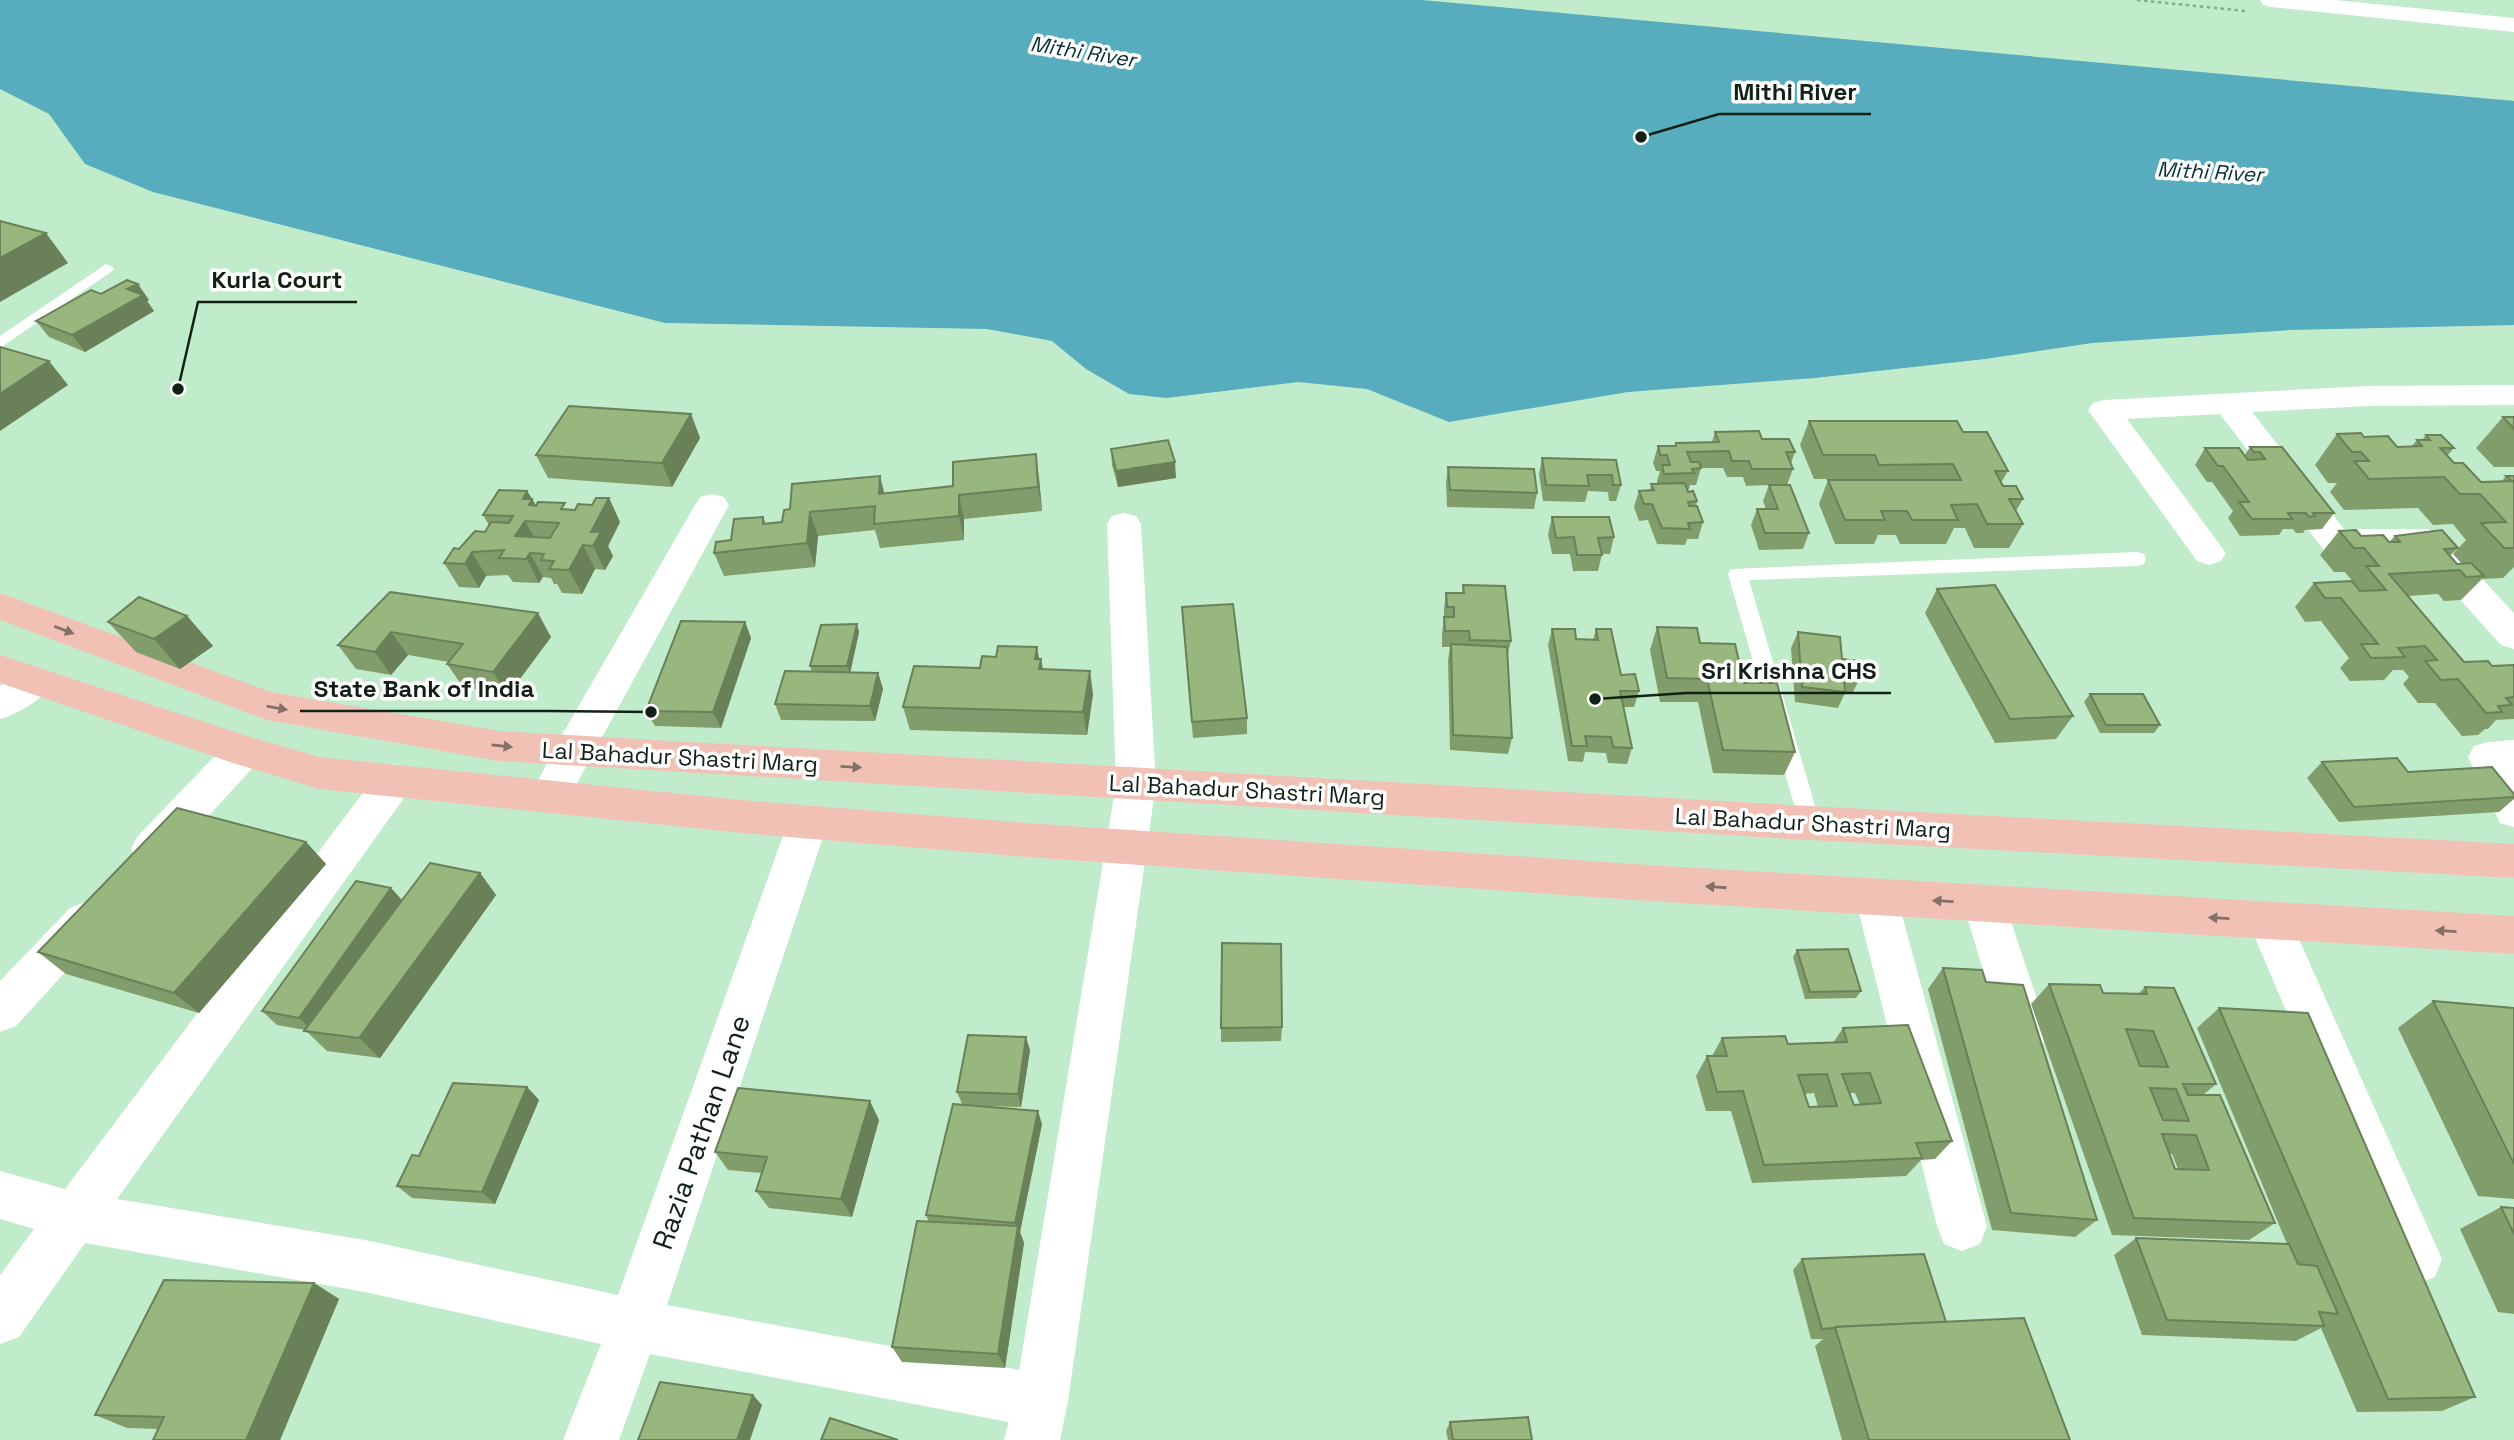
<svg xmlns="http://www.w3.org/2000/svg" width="2514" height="1440" viewBox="0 0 2514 1440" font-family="'Space Grotesk',sans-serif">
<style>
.water{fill:#57acbd}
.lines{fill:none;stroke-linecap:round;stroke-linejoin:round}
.path{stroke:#88aa91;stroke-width:2.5;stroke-dasharray:3.5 3.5;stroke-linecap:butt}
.lane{fill:#fff;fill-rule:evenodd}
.street{fill:#fff;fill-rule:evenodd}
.secondary{fill:#fff;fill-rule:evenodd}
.primary{fill:#f2c1b6;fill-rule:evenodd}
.wall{fill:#829d6c;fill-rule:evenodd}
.shaded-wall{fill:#6a8058}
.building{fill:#97b77e;stroke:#6a8058;stroke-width:2;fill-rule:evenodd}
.oneway{fill:#827166}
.labels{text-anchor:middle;stroke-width:7;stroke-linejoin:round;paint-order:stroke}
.far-water-label{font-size:21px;font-style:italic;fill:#063139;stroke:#fff}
.street-label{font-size:23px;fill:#112116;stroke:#fff}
.near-street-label{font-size:28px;fill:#112116;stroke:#fff}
.leader{fill:none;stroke:#112116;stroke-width:2.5}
.callout-dot{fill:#112116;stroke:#fff;stroke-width:2.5}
.callout-label{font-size:24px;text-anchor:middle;font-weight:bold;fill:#112116;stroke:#fff;stroke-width:7;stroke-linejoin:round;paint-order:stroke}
</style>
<rect width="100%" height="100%" fill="#c1eccb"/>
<path class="water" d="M0,0h1422l1092,101v224l-224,5 -198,13 -107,16 -170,19 -187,14 -179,30 -82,-33 -69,-7 -132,16 -37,-4 -43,-25 -34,-28 -65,-12 -322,-6 -512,-131 -68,-28 -36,-50 -49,-25z"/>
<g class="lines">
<path class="path" d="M2137,0l108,11"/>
<g class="lane">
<path d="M106,264l5,2 3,3 -3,3 -111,76v-12z"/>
<path d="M2137,552l7,2 2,5 -2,5 -7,2 -388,14 71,243 -3,6 -8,3 -8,-3 -73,-255 3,-5z"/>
</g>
<g class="street">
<path d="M2514,385v20l-146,1 -116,6 92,117h83l12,4 75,80v36l-13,-4 -83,-92h-83l-12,-4 -103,-135 -93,5 99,134 -5,8 -12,4 -12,-4 -109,-151 5,-7 11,-3 264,-14z"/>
<path d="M712,494l12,3 5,8 -165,302 -14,5 -14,-5 -6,-11 29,-56 136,-235 5,-8z"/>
<path d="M1124,513l12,3 5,8 15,260 -6,11 -14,5 -14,-5 -6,-11 -9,-260 5,-8z"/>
<path d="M35,667l13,4 6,10c-10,18 -34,32 -54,38v-33l22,-15z"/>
<path d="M244,736l14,4 6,11 -6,11 -91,99 -15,5 -15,-5 -6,-12 6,-12 93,-97z"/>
<path d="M2514,740v87l-14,-4 -32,-66 6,-11 14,-4z"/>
<path d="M395,764l14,5 6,11 -6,11 -292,408 248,41 253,55 170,-473 6,-12 14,-5 14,5 6,12 -161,483 374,69 19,8 8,19 -8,19 -19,8 -391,-74 -31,86h-56l38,-96 -236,-52 -280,-49 -66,94 -19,7v-69l34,-46 -34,-10v-48l65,18 316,-420z"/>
<path d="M1876,879l15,5 6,13 90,329 -7,18 -18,7 -18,-7 -7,-18 -82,-329 6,-13z"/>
<path d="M1984,886l15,5 6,13 43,128 -7,15 -16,6 -16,-6 -7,-15 -39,-128 6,-13z"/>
<path d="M85,902l15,6 7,13 -7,13 -84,92 -16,6v-51l70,-73z"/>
<path d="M2270,902l15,6 157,351 -7,18 -18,7 -18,-7 -151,-356 7,-13z"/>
</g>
<g class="secondary">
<path d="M2260,0h75l179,18v14l-243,-25 -8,-2z"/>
<path d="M1136,768l14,5 6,11 -88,617 -8,39h-56l10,-39 102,-617 6,-11z"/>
</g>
<g class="primary">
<path d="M0,593l271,99 228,39 1310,75 705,38v34l-705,-38 -1310,-79 -232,-41 -267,-100z"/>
<path d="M0,655l247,81 72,21 433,44 274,22 638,43 850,50v38l-850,-52 -638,-45 -274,-23 -433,-45 -89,-27 -230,-79z"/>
</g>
</g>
<g class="wall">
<path d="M101,294l48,6 -2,1 7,10 -69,41 -36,-15 -13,-16z"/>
<path d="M691,414l9,24 -28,49 -124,-9 -12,-23z"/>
<path d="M2503,417h11v50h-20l-18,-19z"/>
<path d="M1809,421l154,11 45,39 -7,12 2,3 20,13 -7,12 7,13 -14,24h-35l-9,-20h-11l-8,16h-46l-4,-9h-18l-4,9h-39l-16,-40 9,-24h37v-1h-51l-14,-34z"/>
<path d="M1715,432l47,7 33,13 -4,11 2,6 -6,16 22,48 -6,16 -44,1 -8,-25 6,-16h9l-3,-8 6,-16 -23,1 -3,-9h-16l-4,-9h-22l-5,17h-6l-1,4h-2l10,12 -1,5 7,16 -5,17h-11l-2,6 -28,-1 -9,-24 -9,1 -5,-14 5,-16 11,-1 1,-6h7l-1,-3 3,-10h-4l-3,-8 5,-17h17l1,-3 36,-1z"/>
<path d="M2337,434l27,3 33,10 15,-1 5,-6h5l4,-5 28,13 -7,8 7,7 27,19h20l5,-6h8v91l-11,11 -21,1 -21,21 -17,1 -6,-7 -30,2 56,66 28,4 22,-1v54l-18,1 -8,9h-3l-7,6 -16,1 -27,-33h-17l-15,-19 6,-7 -6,-7h-10l-9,10 -34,1 -10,-13 9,-10 -28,-37 -16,1 -10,-15 19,-24 39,-1 -8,-10h-11l-14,-17 19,-24 50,11 6,-6 63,12 -8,8 7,8h5l-9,-10 13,-14 -13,-16 -20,1 -15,-17 -74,2 -14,-18 7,-9h-9l-13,-18z"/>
<path d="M2250,447h32l52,66 -12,16 -17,1 -2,3h-7l-3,-4h-10l-4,6 -39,1 -12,-18 5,-7 -21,-29h-5l-12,-17 10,-17 40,7z"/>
<path d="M1111,449l65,29 -58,9 -6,-22z"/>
<path d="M1542,458l74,2 5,25 -5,16h-7l-1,-9 -20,-1 -3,11 -42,-1 -4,-27z"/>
<path d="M1448,467l89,26 -3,16 -87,-2 -1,-24z"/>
<path d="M1039,478l3,33 -78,8v21l-84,8 -5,-18 -57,6 -3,31 -91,9 -10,-23 49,-36 3,6 16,-1 2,-12z"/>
<path d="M527,491l9,14 32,4 7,1 34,-12 11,24 -12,24 5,10 -8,14 -10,-1 -13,25 -20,-1 -5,-9h-3l-3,-6 -8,-1 -4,6 -26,-1 -5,-7 -22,1 -7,12 -20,-1 -15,-24 41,-31 4,-7 -6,-10z"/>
<path d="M1552,517l62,20 -4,17h-8l-4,17h-25l-3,-17h-18l-4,-20z"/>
<path d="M1463,585l48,56 -4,16 5,81 -4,16 -58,-4 -2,-90 2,-13h-8v-14l2,-16v-8l2,-16h16z"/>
<path d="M1937,589l136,127 -17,23 -61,4 -70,-130z"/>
<path d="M390,592l161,45 -43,58 -45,-8 -16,-23 2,-2 -41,-7 -17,20 -35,-6 -18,-24z"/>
<path d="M187,616l26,30 -33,23 -44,-17 -28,-30z"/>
<path d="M745,622l6,16 -30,90 -66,-2 -9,-15z"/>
<path d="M857,624l2,8 -9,40 28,1 5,16 -8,32 -94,-1 -6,-16 37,-32 -2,-6z"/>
<path d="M1183,624l64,94v16l-54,4z"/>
<path d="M1657,627l43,16 44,40 51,69 -11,23 -71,-2 -15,-71h-38l-10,-52z"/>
<path d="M1552,629l24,10 17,1 3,-11 25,46 18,16 -5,16h-11l9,41 -5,16 -19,-1 -2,-10 -21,-1 -2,10 -15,-1 -20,-116z"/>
<path d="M1798,632l44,27 18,19 -8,16 -7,-1 -7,15 -43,-6 -4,-54z"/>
<path d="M1037,647l2,12h2l2,10 50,25 -6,41 -177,-5 -7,-23 77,-39z"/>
<path d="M2090,694l70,31 -6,8h-54l-16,-31z"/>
<path d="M2322,762l86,10 106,22v5l-15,13 -160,10 -32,-44z"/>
<path d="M306,842l20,22 -127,149 -133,-39 -28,-22z"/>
<path d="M480,873l16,22 -116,163 -53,-7 -22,-21 -28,-5 -15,-14 140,-111z"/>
<path d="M1797,950l64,41 -5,7 -51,1 -12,-42z"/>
<path d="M1943,968l43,14 111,238 -22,17 -83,-7 -64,-241z"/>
<path d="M2049,984l54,9 35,1 7,-7 71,97 -13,11 72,128 -26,17 -137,-5 -81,-231zM2170,1154h2l6,15h-3z"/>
<path d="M2433,1001l81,7v191l-36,-3 -80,-168z"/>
<path d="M2219,1008l256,389 -33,14 -85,1 -36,-84 -25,13 -154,-6 -28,-80 22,-17 151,6 -90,-216z"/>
<path d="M1282,1027l-1,14 -60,1v-14z"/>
<path d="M1843,1028l109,113 -17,18 -14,1 -15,16 -154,7 -21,-72h-25l-10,-35 11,-20h5l10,-18 66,6 45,-1zM1814,1093l4,14h-9l-5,-13zM1849,1093h6l5,12h-6z"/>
<path d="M1030,1050l-9,57 -39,-1 60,18 -22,108 4,11 -19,125 -103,-6 -10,-15 37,-125 -3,-7 36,-111 -5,-12z"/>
<path d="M527,1087l12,13 -44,104 -83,-6 -15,-12 22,-30z"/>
<path d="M879,1120l-27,97 -83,-9 -13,-17 6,-18 -34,-3 -13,-18z"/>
<path d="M2501,1207l13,1v106l-16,-2 -38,-83z"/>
<path d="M1802,1259l144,63 124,118h-228l-27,-94 8,-7h-12l-18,-69z"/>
<path d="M314,1283l25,16 -59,141h-127l6,-11 -32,-1 -32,-13z"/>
<path d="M1450,1422l82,18h-84l-2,-9z"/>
</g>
<g class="shaded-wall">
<path d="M46,233l22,30 -68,39v-44z"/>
<path d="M138,284l11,16 -2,1 7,10 -69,41 -13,-17 55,-46z"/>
<path d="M49,361l19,24 -68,46v-37z"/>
<path d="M691,414l9,24 -28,49 -10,-24z"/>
<path d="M1036,454l3,24 3,33 -4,-24z"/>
<path d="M1175,462l1,16 -58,9 -2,-16z"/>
<path d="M880,476l6,24 -7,-6z"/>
<path d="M527,491l5,8 12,23 -7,-1 -1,2 -13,-24z"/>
<path d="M959,495l5,24v21l-5,-24z"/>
<path d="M609,498l11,24 -12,24 5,10 -8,14 -12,-24 -2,-14z"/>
<path d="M810,512l8,24 -3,31 -8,-24z"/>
<path d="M525,521l13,23 -8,9 13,24 -4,6 -24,-47z"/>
<path d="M583,545l12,24 -13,25 -13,-24z"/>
<path d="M472,552l14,24 -7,12 -14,-24z"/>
<path d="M538,613l13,24 -43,58 -15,-23z"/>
<path d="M187,616l26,30 -33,23 -26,-30z"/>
<path d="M745,622l6,16 -30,90 -8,-16z"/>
<path d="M857,624l2,8 -9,42 -3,-8z"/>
<path d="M391,632l17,23 -17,20 -16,-23z"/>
<path d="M1037,647l3,17 1,-5 4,24 -10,-24z"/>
<path d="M1090,671l3,23 -6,41 -4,-23z"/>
<path d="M878,673l5,16 -8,32 -5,-15z"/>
<path d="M306,842l20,22 -127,149 -25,-20z"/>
<path d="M480,873l16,22 -116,163 -21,-20z"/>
<path d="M391,888l13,14 -90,130 -15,-14z"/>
<path d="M1026,1037l4,13 -9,57 -3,-13z"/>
<path d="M527,1087l12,13 -44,104 -13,-12z"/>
<path d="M870,1101l9,19 -27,97 -11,-18z"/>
<path d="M1038,1111l4,13 -22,108 4,11 -19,125 -7,-14 20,-124 -3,-7z"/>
<path d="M314,1283l25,16 -59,141h-34z"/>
<path d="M753,1395l9,10 -12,35h-13z"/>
</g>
<g class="building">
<path d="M0,221l46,12 -46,25z"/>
<path d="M127,280l11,4 -11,5 16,6 -71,40 -36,-14 55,-31 10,4z"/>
<path d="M0,347l49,14 -49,33z"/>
<path d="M569,406l122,8 -29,49 -126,-8z"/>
<path d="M2503,417h11v12z"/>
<path d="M1809,421h148l6,11h24l21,39h-13l8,15h13l7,13h-14l14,25h-36l-10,-20 -26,1 7,15h-46l-5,-9h-26l4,9h-40l-17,-40h133l-8,-16 -74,1 -4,-10h-52z"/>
<path d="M1759,431l3,8h27l6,13h-9l7,17h-41l-3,-8h-17l-3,-10 -42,1 4,10h8l2,6 -9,1 2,4 -30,1 -2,-9h8l-3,-10h-7l-2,-9h18v-3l43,-1 -4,-10z"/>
<path d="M2361,433l3,4 24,-1 9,11 25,-1 -5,-6h13l-4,-5h15l13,13h-14l14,15h9l18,19 31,-1 -6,-5h8v72h-10l-23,-25 25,-1 -26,-28h-20l-16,-17 -75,2 -15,-18h15l-8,-9h-9l-15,-18z"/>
<path d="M1168,440l7,22 -59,9 -5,-22z"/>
<path d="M2250,447h32l52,66h-21l2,3 -6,1 -3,-4h-18l4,6h-40l-13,-17h10l-26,-36h-5l-13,-18h34l9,12 17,-1 -5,-7h-6z"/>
<path d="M1036,454l2,33 -79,8v21l-85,8 1,-18 -65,6 -3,31 -93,10 2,-11 15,-2 3,-21 29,-2v7l19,-2 2,-12 6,-1 2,-25 88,-8 -1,18 74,-8v-24z"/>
<path d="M1542,458l74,2 5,25h-8l-1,-10h-25l2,11 -43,-1z"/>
<path d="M1448,467l86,2 3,24 -87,-3z"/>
<path d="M1685,483l3,9 5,-1 4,10 -9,1 1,4h8l6,16 -15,1 2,6 -28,-1 -10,-24h-8l-5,-13 15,-1 -3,-6z"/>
<path d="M1769,485h21l19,48h-44l-8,-24h21z"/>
<path d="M499,490l28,1 -4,8h9l-3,6 7,1 2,-4 27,1 -4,6 14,1 3,-6 14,1 4,-7h13l-18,34h10l-8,14 -10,-1 -14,25 -20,-1 5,-8 -13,-1 3,-6 -14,-1 -4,6 -27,-1 5,-8 -32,2 -7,12 -21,-1 10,-15 5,1 16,-18 10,1 6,-10 18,1 4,-7 -30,-1zM525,521l34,2 -9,15 -35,-2z"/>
<path d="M1552,517h57l5,20 -16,1 4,17h-25l-3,-18 -18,1z"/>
<path d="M2356,530l5,6 22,-1 6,7h11l-5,-6 47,-6 16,18 -14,1 13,15 14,-1 13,13 -18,1 -6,-7 -71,4 75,88 24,-1 4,5 22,-1v32l-8,1 6,7 -14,1 4,6 -16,1 -28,-34 -17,1 -16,-19 12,-1 -12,-14 -27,2 7,9 -34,1 -10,-14h17l-37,-46h-16l-11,-15 38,-2 8,10 26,-1 -20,-24h13l-15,-18h-10l-15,-17z"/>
<path d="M1463,585l42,1 6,55 -41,-1 -1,-9h-24l-1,-14h10v-10h-7l-1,-14h18z"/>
<path d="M1995,585l78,131 -63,3 -73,-130z"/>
<path d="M390,592l148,21 -45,59 -46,-8 16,-20 -72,-12 -16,20 -37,-7z"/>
<path d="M139,597l48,19 -33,23 -46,-17z"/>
<path d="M1233,604l14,114 -55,4 -10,-115z"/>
<path d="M681,621l64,1 -32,90 -67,-1z"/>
<path d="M857,624l-10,42h-37l11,-41z"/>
<path d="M1657,627l40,1 3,15 35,1 9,39h33l18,69 -72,-2 -16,-71 -40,-1z"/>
<path d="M1552,629h23l1,10 22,1 -2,-11h15l10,46 14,-1 4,17h-19l12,57 -19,-1 -2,-10 -26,-1 2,10h-15z"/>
<path d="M1798,632l42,5 2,22 16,2 2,17 -16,-2 1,16 -43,-5z"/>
<path d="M1451,644l56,3 5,91 -59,-3z"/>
<path d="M998,646l39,1 -2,12h6l-2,10 51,2 -7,41 -180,-5 11,-41 66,2 2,-12 14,1z"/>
<path d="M785,671l93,2 -8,33 -95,-2z"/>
<path d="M2090,694h53l17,31h-54z"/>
<path d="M2397,758l11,14 84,-5 22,27v3l-160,10 -32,-45z"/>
<path d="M177,808l129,34 -132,151 -136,-41z"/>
<path d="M430,863l50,10 -121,165 -55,-7z"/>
<path d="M356,881l35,7 -92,130 -37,-7z"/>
<path d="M1222,943l59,1 1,83 -61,1z"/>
<path d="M1848,949l13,42 -51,1 -13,-42z"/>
<path d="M1943,968l39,2 4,12 37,3 74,235 -86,-7z"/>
<path d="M2049,984l51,1 3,8 44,1 -2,-7 29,1 42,96h-33l5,11h32l55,128 -141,-5zM2126,1029l27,2 15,36 -28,-1zM2150,1088l26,1 13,32 -26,-1zM2162,1134l34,1 13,35 -34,-1z"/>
<path d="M2433,1001l81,7v156z"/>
<path d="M2219,1008l89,5 167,384 -87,2z"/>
<path d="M1908,1025l44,116 -36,2 6,15 -158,7 -21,-74 -26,1 -10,-36h20l-5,-18 63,-2 3,8 59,-2 -4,-14zM1870,1073l11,30 -27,2 -12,-31zM1827,1074l10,32 -28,1 -11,-32z"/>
<path d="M968,1035l58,2 -8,57 -61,-2z"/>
<path d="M453,1083l74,4 -45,105 -85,-6 15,-31 7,1z"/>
<path d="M738,1088l132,13 -29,98 -85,-8 11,-34 -52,-5z"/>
<path d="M953,1104l85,7 -23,112 -89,-8z"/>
<path d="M2501,1207l13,1v26z"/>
<path d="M917,1221l101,5 -20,128 -106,-7z"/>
<path d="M2136,1238l153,6 9,20 19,2 21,48 -19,-2 5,14 -157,-6z"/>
<path d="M1924,1254l22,68 -111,5 -1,1 -12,1 -20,-70z"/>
<path d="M164,1280l150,3 -68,157h-93l11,-23 -69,-2z"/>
<path d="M2024,1318l46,122h-201l-34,-113z"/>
<path d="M660,1382l93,13 -16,45h-99z"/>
<path d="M1528,1417l4,23h-79l-3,-18z"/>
<path d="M830,1418l68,22h-77z"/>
</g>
<defs><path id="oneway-solid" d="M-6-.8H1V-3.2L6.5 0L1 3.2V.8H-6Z" transform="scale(1.75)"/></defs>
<g class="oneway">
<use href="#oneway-solid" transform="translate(64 630) rotate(21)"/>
<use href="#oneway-solid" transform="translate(277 708) rotate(10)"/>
<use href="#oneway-solid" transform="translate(502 746) rotate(6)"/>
<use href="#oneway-solid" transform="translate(851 767) rotate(3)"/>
<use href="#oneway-solid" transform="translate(1716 887) rotate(-176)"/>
<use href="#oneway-solid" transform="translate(1943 901) rotate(-177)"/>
<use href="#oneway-solid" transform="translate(2219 918) rotate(-177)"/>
<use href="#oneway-solid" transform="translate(2446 931) rotate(-177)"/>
</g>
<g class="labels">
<g class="far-water-label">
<text transform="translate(1083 52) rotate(9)" y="7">Mithi River</text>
<text transform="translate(2210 172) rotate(3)" y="7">Mithi River</text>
</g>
<g class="street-label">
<text transform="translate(680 757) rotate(3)" y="8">Lal Bahadur Shastri Marg</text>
<text transform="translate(1247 790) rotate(3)" y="8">Lal Bahadur Shastri Marg</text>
<text transform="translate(1813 823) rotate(3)" y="8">Lal Bahadur Shastri Marg</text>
</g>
<g class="near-street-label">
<text transform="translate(701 1132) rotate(-71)" y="10">Razia Pathan Lane</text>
</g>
</g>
<path class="leader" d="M1641 137L1719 114H1871M178 389L198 302H357M1595 699L1687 693H1891M651 712L548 711H300"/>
<g class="callout-dot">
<circle cx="1641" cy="137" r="7"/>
<circle cx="178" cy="389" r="7"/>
<circle cx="1595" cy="699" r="7"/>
<circle cx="651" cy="712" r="7"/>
</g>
<g class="callout-label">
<text x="1795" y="100">Mithi River</text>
<text x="277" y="288">Kurla Court</text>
<text x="1789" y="679">Sri Krishna CHS</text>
<text x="424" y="697">State Bank of India</text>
</g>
</svg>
